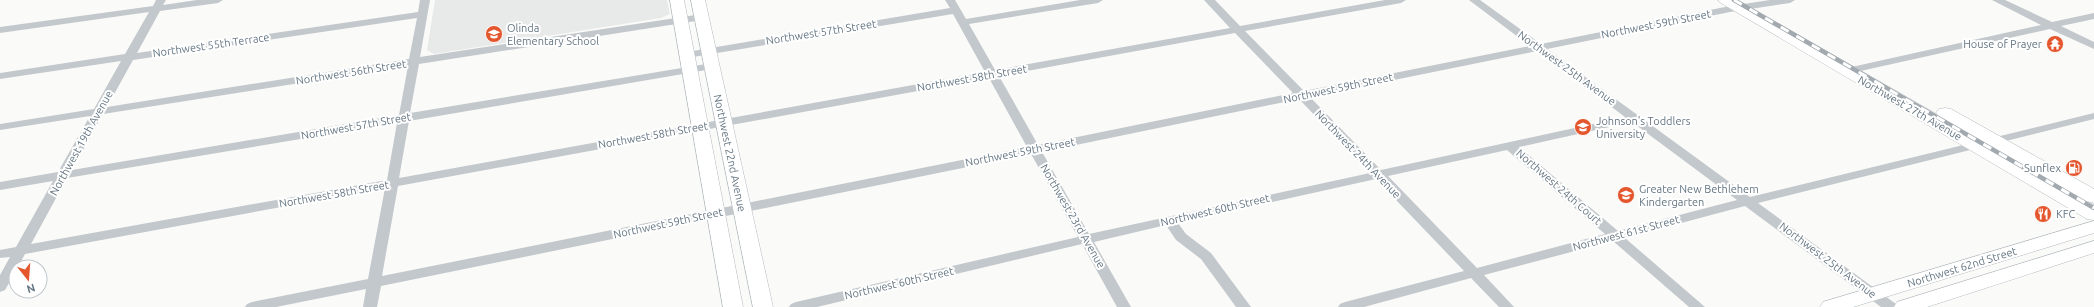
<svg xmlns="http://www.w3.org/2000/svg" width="2094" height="307" viewBox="0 0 2094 307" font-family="Ubuntu,sans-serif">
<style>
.built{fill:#e8e9e9}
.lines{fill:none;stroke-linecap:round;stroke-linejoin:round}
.secondary-casing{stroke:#b3babf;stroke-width:1}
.primary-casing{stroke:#b5babe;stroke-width:1}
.street{fill:#c3c8cc;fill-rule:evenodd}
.secondary{fill:#fff;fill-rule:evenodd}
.primary{fill:#fff;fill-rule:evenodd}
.rail-casing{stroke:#a2aab0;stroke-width:4.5}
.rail{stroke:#fff;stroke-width:3;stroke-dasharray:9;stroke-linecap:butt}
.labels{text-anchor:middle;stroke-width:4;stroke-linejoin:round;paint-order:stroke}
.street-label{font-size:11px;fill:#657683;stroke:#fff}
.poi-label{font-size:11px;fill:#657683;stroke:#fff;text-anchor:start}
</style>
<rect width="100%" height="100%" fill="#fafaf8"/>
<path class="built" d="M435,0h232l3,14 -9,4 -227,36 -7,-4z"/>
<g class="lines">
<g class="secondary-casing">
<g id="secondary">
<path d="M670,0h14l59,307h-20z"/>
<path d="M691,0h14l68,307h-20z"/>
<path d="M2094,221v12l-241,74h-33l3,-5z"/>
<path d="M2094,241v12l-167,54h-33l3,-5z"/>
</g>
</g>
<g class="primary-casing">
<path id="primary" d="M1718,0h19l201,115 -2,-2 3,-4 6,-1 6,1 143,80v14l-7,-2 7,4v15l-7,-1 -366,-216z"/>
</g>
<g class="street">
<path d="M156,0h10l-3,5 34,-5h26l-5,3 -58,8 -23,42 281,-41 2,-12h10l-10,57 282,-43 5,3 -5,3 -283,44 -9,49 302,-50 5,3 -5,3 -303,52 -10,57 586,-106 -32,-58 -266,44 -5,-3 5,-3 263,-44 -5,-8h10l11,19 114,-19h23l-5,3 -129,21 26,46 235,-42 -26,-28h11l25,26 145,-26h21l-5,3 -156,28 59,60 226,-45 -61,-46h11l61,44 189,-38 40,-6h25l-5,3 -60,9 -183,37 203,148 344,-84v6l-336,84 138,101 2,3h-17l-136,-101 -120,32 80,69h-16l-76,-66 -129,34 30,32h-15l-28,-29 -107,29h-26l2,-3 5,-2 119,-31 -88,-92 -198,44 8,11 25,19 40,54h-15l-35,-48 -25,-19 -10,-15 -72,17 37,65h-14l-35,-63 -265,63h-28l2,-3 5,-2 282,-65 -47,-83 -650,132 -4,21h-14l3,-18 -90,18h-31l2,-3 5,-2 116,-23 17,-91 -360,66 -7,13h-2v4l-11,19 -5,2v-17l10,-18 -10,1v-8l16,-3 37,-66 -53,9v-8l58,-10 32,-56 -90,14v-6l94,-15 27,-48 -121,18v-6l125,-19 24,-42 -149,21v-6l153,-21zM417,18l-8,41 -302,48 26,-47zM1235,33l58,60 -255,52 -39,-69zM1537,51l88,66 -244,53 -71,-73zM408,66l-9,49 -327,55 31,-56zM989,78l38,69 -645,129 16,-90zM1299,99l71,74 -281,61 -47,-82zM1632,122l105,78 -119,31 -99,-84zM397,123l-10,57 -356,64 36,-66zM1507,150l98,84 -128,34 -89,-92z"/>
<path d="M1992,0h13l47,22 42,-9v6l-33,7 33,16v7l-44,-20 -203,45 -5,-3 5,-3 194,-43z"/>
</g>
<use href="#secondary" class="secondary"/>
<use href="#primary" class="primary"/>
<g class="rail-casing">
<path id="rail" d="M1734,0l360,208"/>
</g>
<use href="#rail" class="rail"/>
</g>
<defs>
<g id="school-disc" transform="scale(0.9)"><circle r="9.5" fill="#e4572e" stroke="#fff"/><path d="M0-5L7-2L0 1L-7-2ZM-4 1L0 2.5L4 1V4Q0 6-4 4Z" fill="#fff"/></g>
<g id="temple-disc" transform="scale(0.9)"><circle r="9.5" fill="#e4572e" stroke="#fff"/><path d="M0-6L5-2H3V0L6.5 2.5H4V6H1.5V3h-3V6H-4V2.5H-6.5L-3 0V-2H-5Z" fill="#fff"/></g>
<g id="fuel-disc" transform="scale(0.9)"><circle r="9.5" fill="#e4572e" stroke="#fff"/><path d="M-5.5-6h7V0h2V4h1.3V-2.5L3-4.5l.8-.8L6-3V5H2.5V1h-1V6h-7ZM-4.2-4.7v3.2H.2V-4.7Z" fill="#fff"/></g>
<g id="restaurant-disc" transform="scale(0.9)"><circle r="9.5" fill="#e4572e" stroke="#fff"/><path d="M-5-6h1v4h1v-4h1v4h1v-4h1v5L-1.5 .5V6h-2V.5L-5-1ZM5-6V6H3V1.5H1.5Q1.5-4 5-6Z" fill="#fff"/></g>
</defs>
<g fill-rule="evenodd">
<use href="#school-disc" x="494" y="34"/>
<use href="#temple-disc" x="2055" y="44"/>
<use href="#school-disc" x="1583" y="127"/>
<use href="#fuel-disc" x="2074" y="168"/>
<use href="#school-disc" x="1626" y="195"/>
<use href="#restaurant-disc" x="2043" y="214"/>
</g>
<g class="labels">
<g class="street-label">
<text transform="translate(1656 24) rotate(-11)" y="4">Northwest 59th Street</text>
<text transform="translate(821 32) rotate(-9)" y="4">Northwest 57th Street</text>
<text transform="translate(211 45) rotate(-8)" y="4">Northwest 55th Terrace</text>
<text transform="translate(1567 68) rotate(36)" y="4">Northwest 25th Avenue</text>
<text transform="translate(351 72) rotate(-9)" y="4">Northwest 56th Street</text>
<text transform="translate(972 78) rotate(-10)" y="4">Northwest 58th Street</text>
<text transform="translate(1338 88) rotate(-12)" y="4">Northwest 59th Street</text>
<text transform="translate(1910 108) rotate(30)" y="4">Northwest 27th Avenue</text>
<text transform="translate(356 126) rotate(-10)" y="4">Northwest 57th Street</text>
<text transform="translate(653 135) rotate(-10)" y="4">Northwest 58th Street</text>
<text transform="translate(81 143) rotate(-61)" y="4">Northwest 19th Avenue</text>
<text transform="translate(1020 152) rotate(-11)" y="4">Northwest 59th Street</text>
<text transform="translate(730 153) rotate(78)" y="4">Northwest 22nd Avenue</text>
<text transform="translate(1358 154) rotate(46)" y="4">Northwest 24th Avenue</text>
<text transform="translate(1559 187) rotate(41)" y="4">Northwest 24th Court</text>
<text transform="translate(334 194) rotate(-10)" y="4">Northwest 58th Street</text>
<text transform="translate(1215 210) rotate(-13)" y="4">Northwest 60th Street</text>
<text transform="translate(1073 216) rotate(60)" y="4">Northwest 23rd Avenue</text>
<text transform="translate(668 223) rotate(-12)" y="4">Northwest 59th Street</text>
<text transform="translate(1626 233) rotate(-15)" y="4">Northwest 61st Street</text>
<text transform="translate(1828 260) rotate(37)" y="4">Northwest 25th Avenue</text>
<text transform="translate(1962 267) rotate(-17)" y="4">Northwest 62nd Street</text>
<text transform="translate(899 283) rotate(-13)" y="4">Northwest 60th Street</text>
</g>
<g class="poi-label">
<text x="507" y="32">Olinda<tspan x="507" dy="13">Elementary School</tspan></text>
<text x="2042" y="48" text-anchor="end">House of Prayer</text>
<text x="1596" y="125">Johnson's Toddlers<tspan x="1596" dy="13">University</tspan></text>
<text x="2061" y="172" text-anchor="end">Sunflex</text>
<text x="1639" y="193">Greater New Bethlehem<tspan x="1639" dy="13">Kindergarten</tspan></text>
<text x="2056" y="218">KFC</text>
</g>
</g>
<g transform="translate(28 279) rotate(163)"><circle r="19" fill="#ffffff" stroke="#c1c8cd"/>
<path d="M0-3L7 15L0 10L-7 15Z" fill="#e4572e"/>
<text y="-6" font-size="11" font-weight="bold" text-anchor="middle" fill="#657683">N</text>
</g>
</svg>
